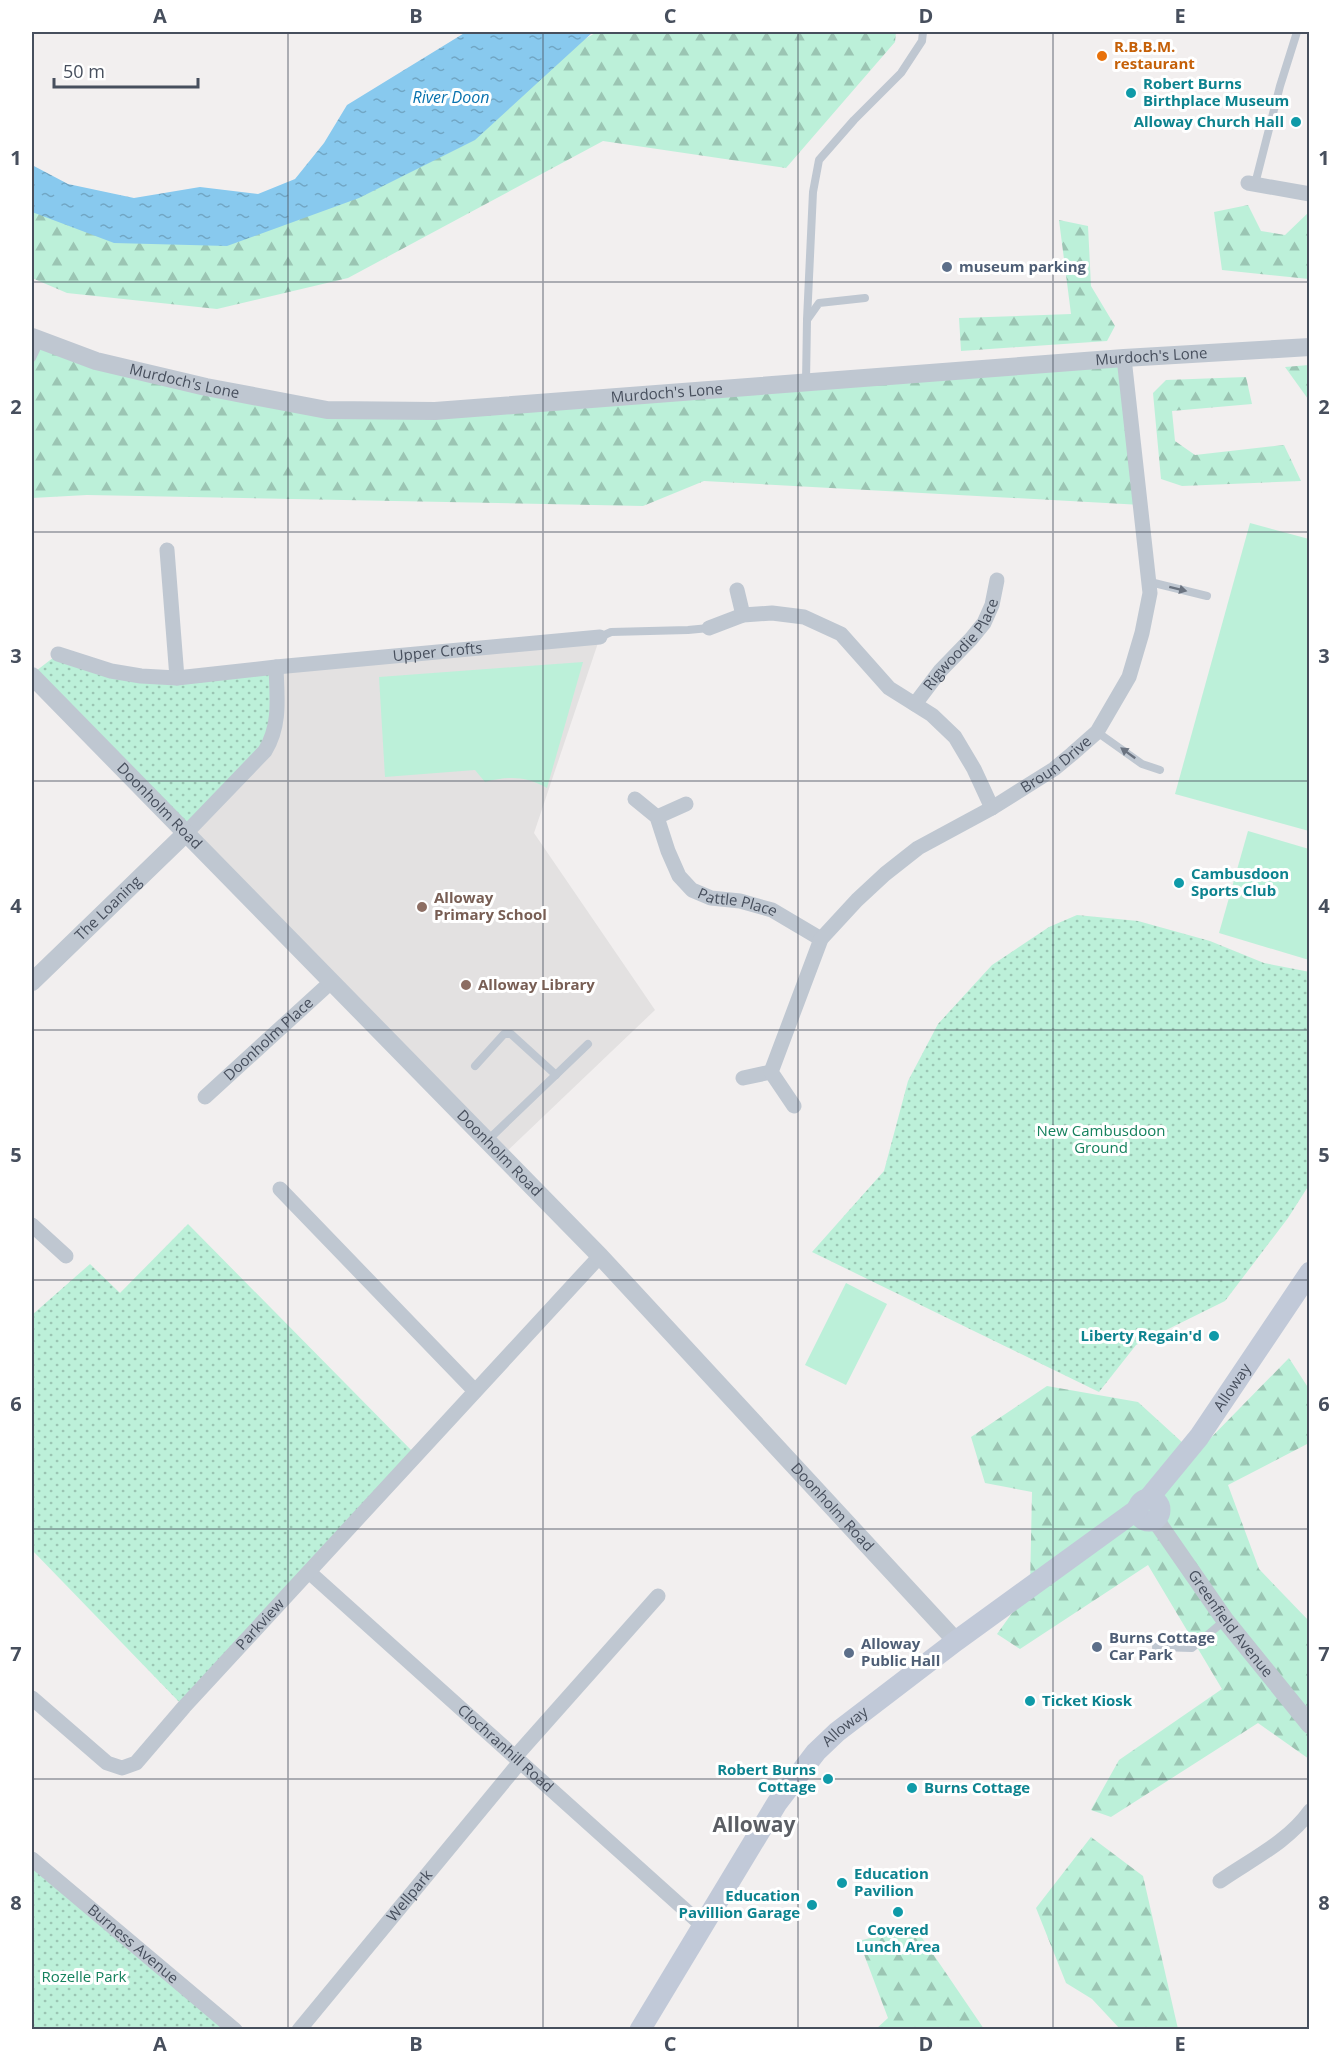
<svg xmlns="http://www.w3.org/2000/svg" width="1341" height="2061" viewBox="0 0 1341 2061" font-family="'Open Sans',sans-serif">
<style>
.education{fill:#e3e1e1}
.green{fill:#bcf0d9}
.forest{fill:url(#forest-firs)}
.park{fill:url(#park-dots)}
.water{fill:url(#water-ripples)}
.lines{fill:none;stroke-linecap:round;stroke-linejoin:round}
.service{stroke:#bfc7d1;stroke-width:8}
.minor{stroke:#bfc7d1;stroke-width:15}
.tertiary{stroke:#bfc7d1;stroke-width:18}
.secondary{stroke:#c1c9d8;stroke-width:21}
.oneway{fill:#6b7380}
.grid{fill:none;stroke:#474f5d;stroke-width:1.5;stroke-opacity:0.55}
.food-dot{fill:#e8710a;stroke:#fff;stroke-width:2}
.culture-dot{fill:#0f9aa8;stroke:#fff;stroke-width:2}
.service-dot{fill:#5c6f8a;stroke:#fff;stroke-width:2}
.education-dot{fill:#8d6e63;stroke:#fff;stroke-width:2}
.labels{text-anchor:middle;stroke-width:6;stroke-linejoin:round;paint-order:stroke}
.food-label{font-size:15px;font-weight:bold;fill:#c56008;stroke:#fff;text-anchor:start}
.culture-label{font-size:15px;font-weight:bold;fill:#0d838f;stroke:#fff;text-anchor:start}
.service-label{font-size:15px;font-weight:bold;fill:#4e5e75;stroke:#fff;text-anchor:start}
.street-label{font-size:15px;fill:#474f5d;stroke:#fff}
.education-label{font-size:15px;font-weight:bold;fill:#785e54;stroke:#fff;text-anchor:start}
.park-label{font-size:15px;fill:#14815c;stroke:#fff}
.water-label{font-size:16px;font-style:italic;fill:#0872ae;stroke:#fff}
.district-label{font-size:21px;font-weight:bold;fill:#5b5e64;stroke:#fff}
.neatline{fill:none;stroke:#474f5d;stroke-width:2}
.grid-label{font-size:20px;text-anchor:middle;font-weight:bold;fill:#474f5d}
</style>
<defs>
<pattern id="forest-firs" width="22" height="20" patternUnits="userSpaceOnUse" patternTransform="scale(1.5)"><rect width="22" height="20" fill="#bcf0d9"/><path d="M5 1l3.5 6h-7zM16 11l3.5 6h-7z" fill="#9bc5b3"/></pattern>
<pattern id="park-dots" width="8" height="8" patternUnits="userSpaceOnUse" patternTransform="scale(1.5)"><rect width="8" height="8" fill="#bcf0d9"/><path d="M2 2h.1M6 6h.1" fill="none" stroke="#9bc5b3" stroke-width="1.8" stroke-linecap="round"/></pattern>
<pattern id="water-ripples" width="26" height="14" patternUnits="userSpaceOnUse" patternTransform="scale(1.5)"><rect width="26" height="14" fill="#88c9ee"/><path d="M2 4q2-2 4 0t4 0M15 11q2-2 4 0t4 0" fill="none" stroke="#71a6c4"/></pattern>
</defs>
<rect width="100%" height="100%" fill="#f2efef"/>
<path class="education" d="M600,637l-66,196 121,177 -153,146 -316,-323 90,-166z"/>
<g class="green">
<path d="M1250,523l59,16v292l-134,-37z"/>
<path d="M583,662l-36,126c-21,-12 -39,-12 -62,-6l-10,-12 -90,7 -6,-100z"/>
<path d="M1248,831l61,18v111l-90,-27z"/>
<path d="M846,1283l41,21 -41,81 -41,-20z"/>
</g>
<g class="forest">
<path d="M597,32h299l-1,10 -109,126 -183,-27 -255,137 -131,31 -150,-16 -35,-15v-86l206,47z"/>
<path d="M1248,205l13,26 24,4 24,-23v67l-87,-9 -8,-58z"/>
<path d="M1059,220l29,6 3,60 24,40 -8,15 -146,10 -2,-33 112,-4z"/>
<path d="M40,341l287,69 797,-52 18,147 -438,-24 -61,25 -556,-11 -55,3v-140z"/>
<path d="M1309,365v33l-1,1 -23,-32z"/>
<path d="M1246,377l6,27 -80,7 3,30 20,14 89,-10 17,36 -119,5 -21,-7 -8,-86 13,-13z"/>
<path d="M1289,1358l20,31v54l-81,42 31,84 50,52v138l-51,-36 -147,94 -20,-7 28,-50 103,-71 -74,-124 -128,84 -23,-15 33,-46 2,-96 -47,-9 -14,-46 76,-51 91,16 57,52z"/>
<path d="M1091,1837l52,39 35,153h-58l-28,-30 -26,-16 -30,-75z"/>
<path d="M914,1926l70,103h-108l12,-11 -29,-77z"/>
</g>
<g class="park">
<path d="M58,654l83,22 135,-9 -3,70 -87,96 -154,-159z"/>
<path d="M1077,915l61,6 72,20 54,22 46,9 -1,213 -21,33 -63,83 -89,44 -37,47 -287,-140 72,-81 24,-90 30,-57 54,-59 57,-38z"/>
<path d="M188,1224l228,231 -232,252 -152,-157v-235l58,-51 30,29z"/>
<path d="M32,1865l195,164h-195z"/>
</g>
<path class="water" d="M466,32h127l-118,108 -116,58 -132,48 -113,-3 -82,-31v-47l36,19 66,14 66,-11 58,7 37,-15 29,-36 23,-38z"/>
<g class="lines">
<g class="service">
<path d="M1255,184l25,-98 17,-54"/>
<path d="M807,320l6,-128 6,-32 35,-40 47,-47 21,-32 1,-9"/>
<path d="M32,358l8,-17"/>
<path d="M806,382l1,-62 12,-17 46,-5"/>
<path d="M1150,582l57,14"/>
<path d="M600,637l11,-5 77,-2 21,-2"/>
<path d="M1097,732l45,32 18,6"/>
<path d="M475,1066l29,-32h7l45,41"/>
<path d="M488,1140l100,-96"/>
<path d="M1156,1647l36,1 32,-27"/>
</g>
<g class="minor">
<path d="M1248,183l62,11"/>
<path d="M167,550l10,128"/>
<path d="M737,590l6,25"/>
<path d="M709,628l34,-13 29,-2 32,4 37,17 48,54 43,27 23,22 19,32 18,39"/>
<path id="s1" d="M58,654l53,17 30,5 36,2 99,-11 324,-30"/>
<path id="s2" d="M915,704l25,-33 31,-32 13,-16 8,-18 5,-25"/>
<path id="s3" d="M635,799l22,18 11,34 11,25 13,14 19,8 29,3 32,9 49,29"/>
<path d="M657,817l29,-13"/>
<path d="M186,833l79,-82c16,-26 12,-54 11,-84"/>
<path d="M743,1078l28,-6"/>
<path id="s4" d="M205,1097l126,-115"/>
<path id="s5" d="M794,1106l-23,-34 50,-133 36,-39 28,-26 33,-26 74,-40 62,-39 18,-15 25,-22 32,-55 13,-44 8,-40 -26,-235"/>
<path d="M280,1189l195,202"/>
<path d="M32,1225l34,31"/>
<path id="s6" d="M309,1572l394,354"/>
<path id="s7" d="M32,1698l75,65 15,5 14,-5 48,-56 416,-451"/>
<path d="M515,1757l143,-161"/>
<path id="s8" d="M32,1859l203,171"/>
<path d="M1220,1881c30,-21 68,-39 90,-70"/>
<path id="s9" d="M299,2030l221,-268"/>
</g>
<g class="tertiary">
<path id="s10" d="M32,337l64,24 110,26 121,23 108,1 689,-53 186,-11"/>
<path id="s11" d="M32,676l568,580 356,385"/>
<path id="s12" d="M32,982l154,-149"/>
<path id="s13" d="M1155,1519l70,101 85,105"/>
</g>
<g class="secondary">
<path id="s14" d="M1148,1499l51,-62 111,-165"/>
<circle cx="1149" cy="1510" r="11"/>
<path id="s15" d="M640,2030l137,-227 39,-51 21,-20 119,-91 182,-132"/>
</g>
</g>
<defs><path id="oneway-solid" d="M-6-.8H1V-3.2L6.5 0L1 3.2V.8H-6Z" transform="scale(1.5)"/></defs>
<g class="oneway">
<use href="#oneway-solid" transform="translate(1178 589) rotate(14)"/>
<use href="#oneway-solid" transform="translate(1128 753) rotate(-144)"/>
</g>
<path class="grid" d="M288,32v1998M543,32v1998M798,32v1998M1053,32v1998M32,282h1278M32,532h1278M32,781h1278M32,1030h1278M32,1280h1278M32,1529h1278M32,1779h1278"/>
<circle class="food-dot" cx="1102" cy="56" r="6"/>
<g class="culture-dot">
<circle cx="1131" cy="93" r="6"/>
<circle cx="1296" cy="122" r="6"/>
<circle cx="1179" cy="883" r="6"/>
<circle cx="1214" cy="1336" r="6"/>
<circle cx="1030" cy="1701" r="6"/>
<circle cx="828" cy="1779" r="6"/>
<circle cx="912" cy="1788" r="6"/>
<circle cx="842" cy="1883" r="6"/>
<circle cx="812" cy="1905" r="6"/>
<circle cx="898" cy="1912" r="6"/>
</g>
<g class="service-dot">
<circle cx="947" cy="267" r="6"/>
<circle cx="1097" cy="1647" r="6"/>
<circle cx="849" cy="1653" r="6"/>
</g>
<g class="education-dot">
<circle cx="422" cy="907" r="6"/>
<circle cx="466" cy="985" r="6"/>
</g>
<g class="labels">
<g class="food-label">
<text x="1114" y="52">R.B.B.M.<tspan x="1114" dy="17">restaurant</tspan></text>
</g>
<g class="culture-label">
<text x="1143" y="89">Robert Burns<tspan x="1143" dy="17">Birthplace Museum</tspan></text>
<text x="1284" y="127" text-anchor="end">Alloway Church Hall</text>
<text x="1191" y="879">Cambusdoon<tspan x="1191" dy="17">Sports Club</tspan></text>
<text x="1202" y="1341" text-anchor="end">Liberty Regain'd</text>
<text x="1042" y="1706">Ticket Kiosk</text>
<text x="816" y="1775" text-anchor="end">Robert Burns<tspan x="816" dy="17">Cottage</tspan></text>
<text x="924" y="1793">Burns Cottage</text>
<text x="854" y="1879">Education<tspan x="854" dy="17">Pavilion</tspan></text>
<text x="800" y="1901" text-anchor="end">Education<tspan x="800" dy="17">Pavillion Garage</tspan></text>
<text x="898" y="1935" text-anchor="middle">Covered<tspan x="898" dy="17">Lunch Area</tspan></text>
</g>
<g class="service-label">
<text x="959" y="272">museum parking</text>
<text x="1109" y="1643">Burns Cottage<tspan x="1109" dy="17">Car Park</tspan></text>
<text x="861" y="1649">Alloway<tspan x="861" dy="17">Public Hall</tspan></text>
</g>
<g class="street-label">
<text dy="5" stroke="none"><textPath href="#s10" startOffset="1131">Murdoch's Lone</textPath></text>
<text dy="5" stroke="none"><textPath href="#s10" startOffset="159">Murdoch's Lone</textPath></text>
<text dy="5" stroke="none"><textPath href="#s10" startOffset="645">Murdoch's Lone</textPath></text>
<text dy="5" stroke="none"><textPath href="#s2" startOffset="76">Rigwoodie Place</textPath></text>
<text dy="5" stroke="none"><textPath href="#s1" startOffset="384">Upper Crofts</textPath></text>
<text dy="5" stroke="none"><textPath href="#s5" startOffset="478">Broun Drive</textPath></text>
<text dy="5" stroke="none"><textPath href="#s11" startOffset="182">Doonholm Road</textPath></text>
<text dy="5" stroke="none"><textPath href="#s3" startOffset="158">Pattle Place</textPath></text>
<text dy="5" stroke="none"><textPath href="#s12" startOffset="106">The Loaning</textPath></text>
<text dy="5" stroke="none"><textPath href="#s4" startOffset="86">Doonholm Place</textPath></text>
<text dy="5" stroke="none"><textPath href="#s11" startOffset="668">Doonholm Road</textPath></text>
<text dy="5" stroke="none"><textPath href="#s14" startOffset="140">Alloway</textPath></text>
<text dy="5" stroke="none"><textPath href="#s11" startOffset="1154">Doonholm Road</textPath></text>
<text dy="5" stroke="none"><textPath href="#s7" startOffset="316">Parkview</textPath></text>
<text dy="5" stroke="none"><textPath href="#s13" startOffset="129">Greenfield Avenue</textPath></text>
<text dy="5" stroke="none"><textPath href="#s15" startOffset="368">Alloway</textPath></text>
<text dy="5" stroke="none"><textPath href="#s6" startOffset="264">Clochranhill Road</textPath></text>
<text dy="5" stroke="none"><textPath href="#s9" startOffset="174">Wellpark</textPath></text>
<text dy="5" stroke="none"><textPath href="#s8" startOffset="132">Burness Avenue</textPath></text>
</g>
<g class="education-label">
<text x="434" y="903">Alloway<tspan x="434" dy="17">Primary School</tspan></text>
<text x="478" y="990">Alloway Library</text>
</g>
<g class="park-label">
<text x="1101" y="1136">New Cambusdoon<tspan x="1101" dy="17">Ground</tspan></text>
<text x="84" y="1982">Rozelle Park</text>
</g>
<g class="water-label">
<text x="451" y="103">River Doon</text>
</g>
<g class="district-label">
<text x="754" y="1832">Alloway</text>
</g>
</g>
<rect width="1341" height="2061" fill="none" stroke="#ffffff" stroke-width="66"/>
<path d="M54 78v9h144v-9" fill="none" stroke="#474f5d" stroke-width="3"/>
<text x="63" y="78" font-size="18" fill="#474f5d" stroke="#ffffff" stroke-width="4.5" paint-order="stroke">50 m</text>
<rect x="33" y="33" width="1275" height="1995" class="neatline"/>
<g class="grid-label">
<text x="160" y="23">A</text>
<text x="416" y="23">B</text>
<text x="670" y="23">C</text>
<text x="926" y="23">D</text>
<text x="1180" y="23">E</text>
<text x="16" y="165">1</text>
<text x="1324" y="165">1</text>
<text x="16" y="414">2</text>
<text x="1324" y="414">2</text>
<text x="16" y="663">3</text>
<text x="1324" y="663">3</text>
<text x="16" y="913">4</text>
<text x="1324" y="913">4</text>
<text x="16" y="1162">5</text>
<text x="1324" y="1162">5</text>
<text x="16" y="1411">6</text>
<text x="1324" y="1411">6</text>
<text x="16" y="1661">7</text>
<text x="1324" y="1661">7</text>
<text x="16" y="1910">8</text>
<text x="1324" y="1910">8</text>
<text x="160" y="2051">A</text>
<text x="416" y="2051">B</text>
<text x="670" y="2051">C</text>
<text x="926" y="2051">D</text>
<text x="1180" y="2051">E</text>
</g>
</svg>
